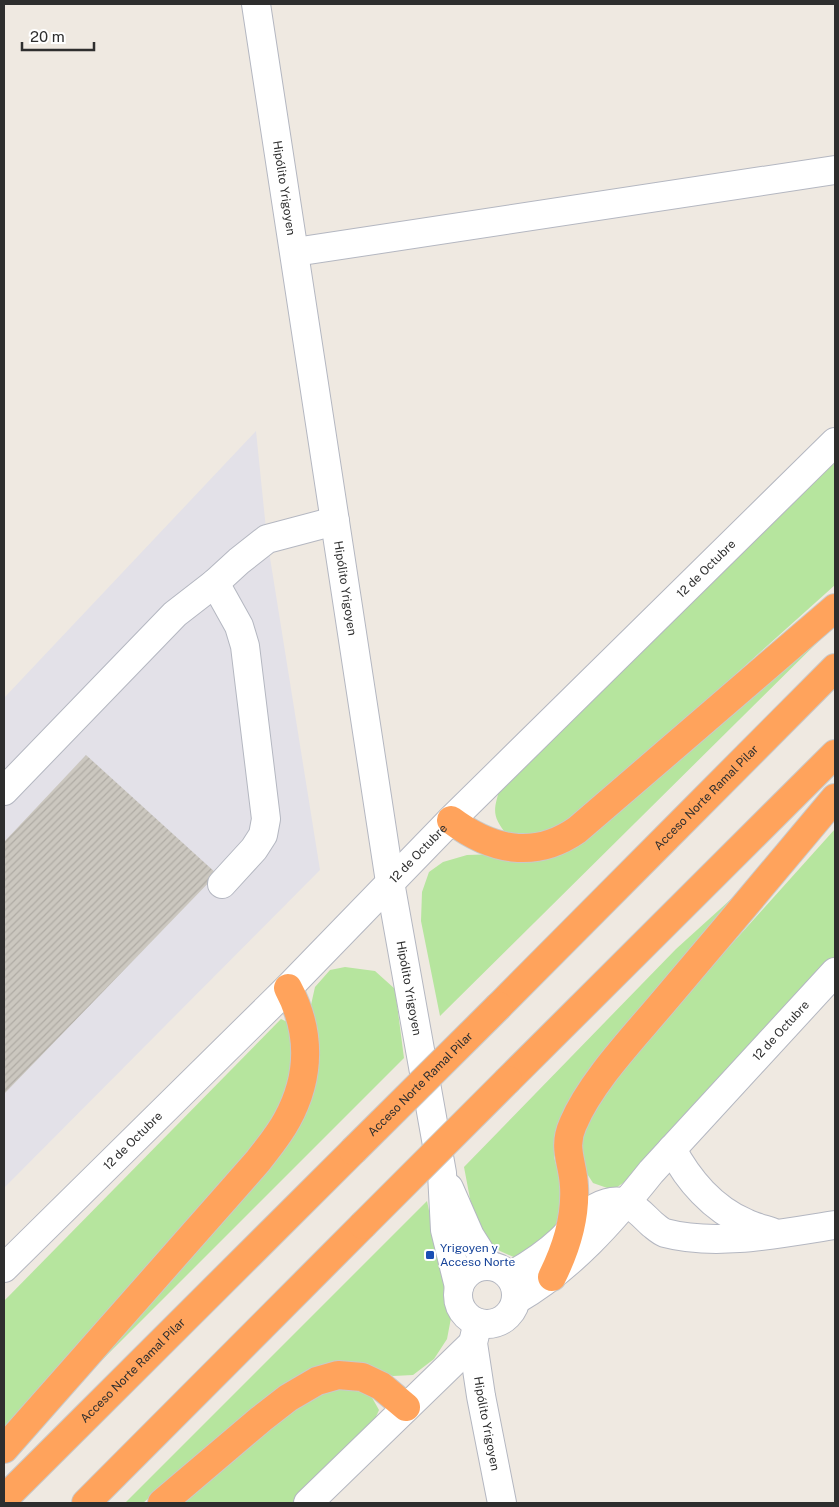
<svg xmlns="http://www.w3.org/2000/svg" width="839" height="1507" viewBox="0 0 839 1507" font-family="'Public Sans',sans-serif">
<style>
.industrial{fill:#e3e1e8}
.grass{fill:#b6e59e}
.building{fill:url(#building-hatch)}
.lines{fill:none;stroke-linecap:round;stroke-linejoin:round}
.minor-casing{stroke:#b4b7c1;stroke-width:30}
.highway-casing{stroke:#c9c9c9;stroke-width:30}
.minor{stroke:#fff;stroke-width:28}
.highway{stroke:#ffa35c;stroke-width:28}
.highway-bridge-casing{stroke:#c9c9c9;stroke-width:30;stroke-linecap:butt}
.highway-bridge{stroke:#ffa35c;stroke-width:28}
.transit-dot{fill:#1a4fb4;stroke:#fff;stroke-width:2}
.labels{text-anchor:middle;stroke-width:4;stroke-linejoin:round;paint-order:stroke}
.street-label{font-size:12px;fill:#2e2e2e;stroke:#fff}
.transit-label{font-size:12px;fill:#164399;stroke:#fff;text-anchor:start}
</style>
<defs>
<pattern id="building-hatch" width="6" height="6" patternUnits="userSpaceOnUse" patternTransform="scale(1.25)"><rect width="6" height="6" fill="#cbc7bf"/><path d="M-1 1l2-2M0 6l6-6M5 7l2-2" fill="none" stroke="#afaba4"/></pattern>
</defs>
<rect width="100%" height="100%" fill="#efe9e1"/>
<path class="industrial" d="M256,431l11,108 53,331 -316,318v-490z"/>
<g class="grass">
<path d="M835,459v126l-261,234 -25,17h-41c-18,-22 -14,-26 -7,-52z"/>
<path d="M835,625l-395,391 -19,-95 1,-29 7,-20 14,-10 24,-7 31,-1 45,3z"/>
<path d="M835,829v133l-205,216 -17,12 -20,-7 -11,-17 -3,-27 9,-23 28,-43z"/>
<path d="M773,861l-217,272 -2,24 10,37 -4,33 -44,31 -16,-7 -10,-8 -15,-18 -11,-58 212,-218z"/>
<path d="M345,967l30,4 20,18 9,69 -353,353 228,-263 36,-161 15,-17z"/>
<path d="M281,1019l15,7 1,27 -21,67 -272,309v-128z"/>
<path d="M427,1201l24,117 -4,21 -13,20 -21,16 -20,1 -25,-9 -66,8 -45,29 -114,99h-18z"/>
<path d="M350,1384l20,10 9,16 -8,18 -77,75h-113l118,-100 26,-14z"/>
</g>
<path class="building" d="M86,755l131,119 -213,220v-252z"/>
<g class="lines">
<g class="minor-casing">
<g id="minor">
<path id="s1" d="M256,4l134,878 52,291 3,57 14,57"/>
<path d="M295,252l540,-82"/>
<path d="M215,583l24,43 6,20 21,173 -3,16 -9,14 -32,35"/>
<path d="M4,791l171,-177 40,-31 24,-22 28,-22 68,-18"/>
<path d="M672,1149c16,31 41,60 74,74 8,4 17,6 26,9"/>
<path d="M449,1188l21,48 19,30"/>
<circle cx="487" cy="1295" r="29"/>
<path id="s2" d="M4,1268l284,-280 163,-168 384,-378"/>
<path d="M510,1276c18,-10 35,-21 50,-35 15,-14 26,-32 47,-38 21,-6 31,8 45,21 4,3 8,7 13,9 52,14 118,0 170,-8"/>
<path id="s3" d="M516,1300c55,-32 96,-79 135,-128l184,-200"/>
<path id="s4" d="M476,1330l-3,13 8,53 21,107"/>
<path d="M308,1503l165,-160"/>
</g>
</g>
<g class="highway-casing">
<g id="highway">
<path d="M451,820c40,30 83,40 126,10l258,-222"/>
<path id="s5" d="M499,1006l336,-338"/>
<path d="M508,1080l327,-326"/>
<path d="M552,1277c14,-28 24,-59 22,-91 -1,-24 -12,-38 -1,-62 18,-43 62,-88 92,-124 57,-67 114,-135 170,-202"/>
<path d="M4,1449l254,-288c10,-13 21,-26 29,-41 24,-44 24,-89 1,-132"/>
<path id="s6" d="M4,1499l349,-348"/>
<path d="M86,1503l277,-278"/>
<path d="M162,1503l99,-84 27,-21 29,-17 21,-6 24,2 19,9 25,21"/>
</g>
</g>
<use href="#minor" class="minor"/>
<use href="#highway" class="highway"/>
<g class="highway-bridge-casing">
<g id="highway-bridge">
<path id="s7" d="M353,1151l146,-145"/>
<path d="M363,1225l145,-145"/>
</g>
</g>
<use href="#highway-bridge" class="highway-bridge"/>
</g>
<rect class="transit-dot" x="425" y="1250" width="10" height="10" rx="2.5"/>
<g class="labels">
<g class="street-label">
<text dy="4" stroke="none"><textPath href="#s1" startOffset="186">Hipólito Yrigoyen</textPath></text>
<text dy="4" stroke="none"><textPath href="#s2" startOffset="991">12 de Octubre</textPath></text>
<text dy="4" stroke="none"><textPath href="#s1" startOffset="591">Hipólito Yrigoyen</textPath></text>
<text dy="4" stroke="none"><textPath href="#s5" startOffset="294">Acceso Norte Ramal Pilar</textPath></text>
<text dy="4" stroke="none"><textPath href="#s2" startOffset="586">12 de Octubre</textPath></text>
<text dy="4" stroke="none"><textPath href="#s1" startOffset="996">Hipólito Yrigoyen</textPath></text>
<text dy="4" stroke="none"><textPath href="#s3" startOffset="379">12 de Octubre</textPath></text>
<text dy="4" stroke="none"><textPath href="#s7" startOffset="95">Acceso Norte Ramal Pilar</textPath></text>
<text dy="4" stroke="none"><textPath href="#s2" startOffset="181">12 de Octubre</textPath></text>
<text dy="4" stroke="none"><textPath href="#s6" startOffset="182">Acceso Norte Ramal Pilar</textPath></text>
<text dy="4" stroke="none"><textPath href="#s4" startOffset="95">Hipólito Yrigoyen</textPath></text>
</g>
<g class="transit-label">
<text x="440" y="1252">Yrigoyen y<tspan x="440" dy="14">Acceso Norte</tspan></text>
</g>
</g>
<rect width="839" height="1507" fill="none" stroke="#2e2e2e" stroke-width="10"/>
<path d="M22 42v8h72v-8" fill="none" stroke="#2e2e2e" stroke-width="2.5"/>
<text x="30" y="42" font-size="15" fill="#2e2e2e" stroke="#ffffff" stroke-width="4" paint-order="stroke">20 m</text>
</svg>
